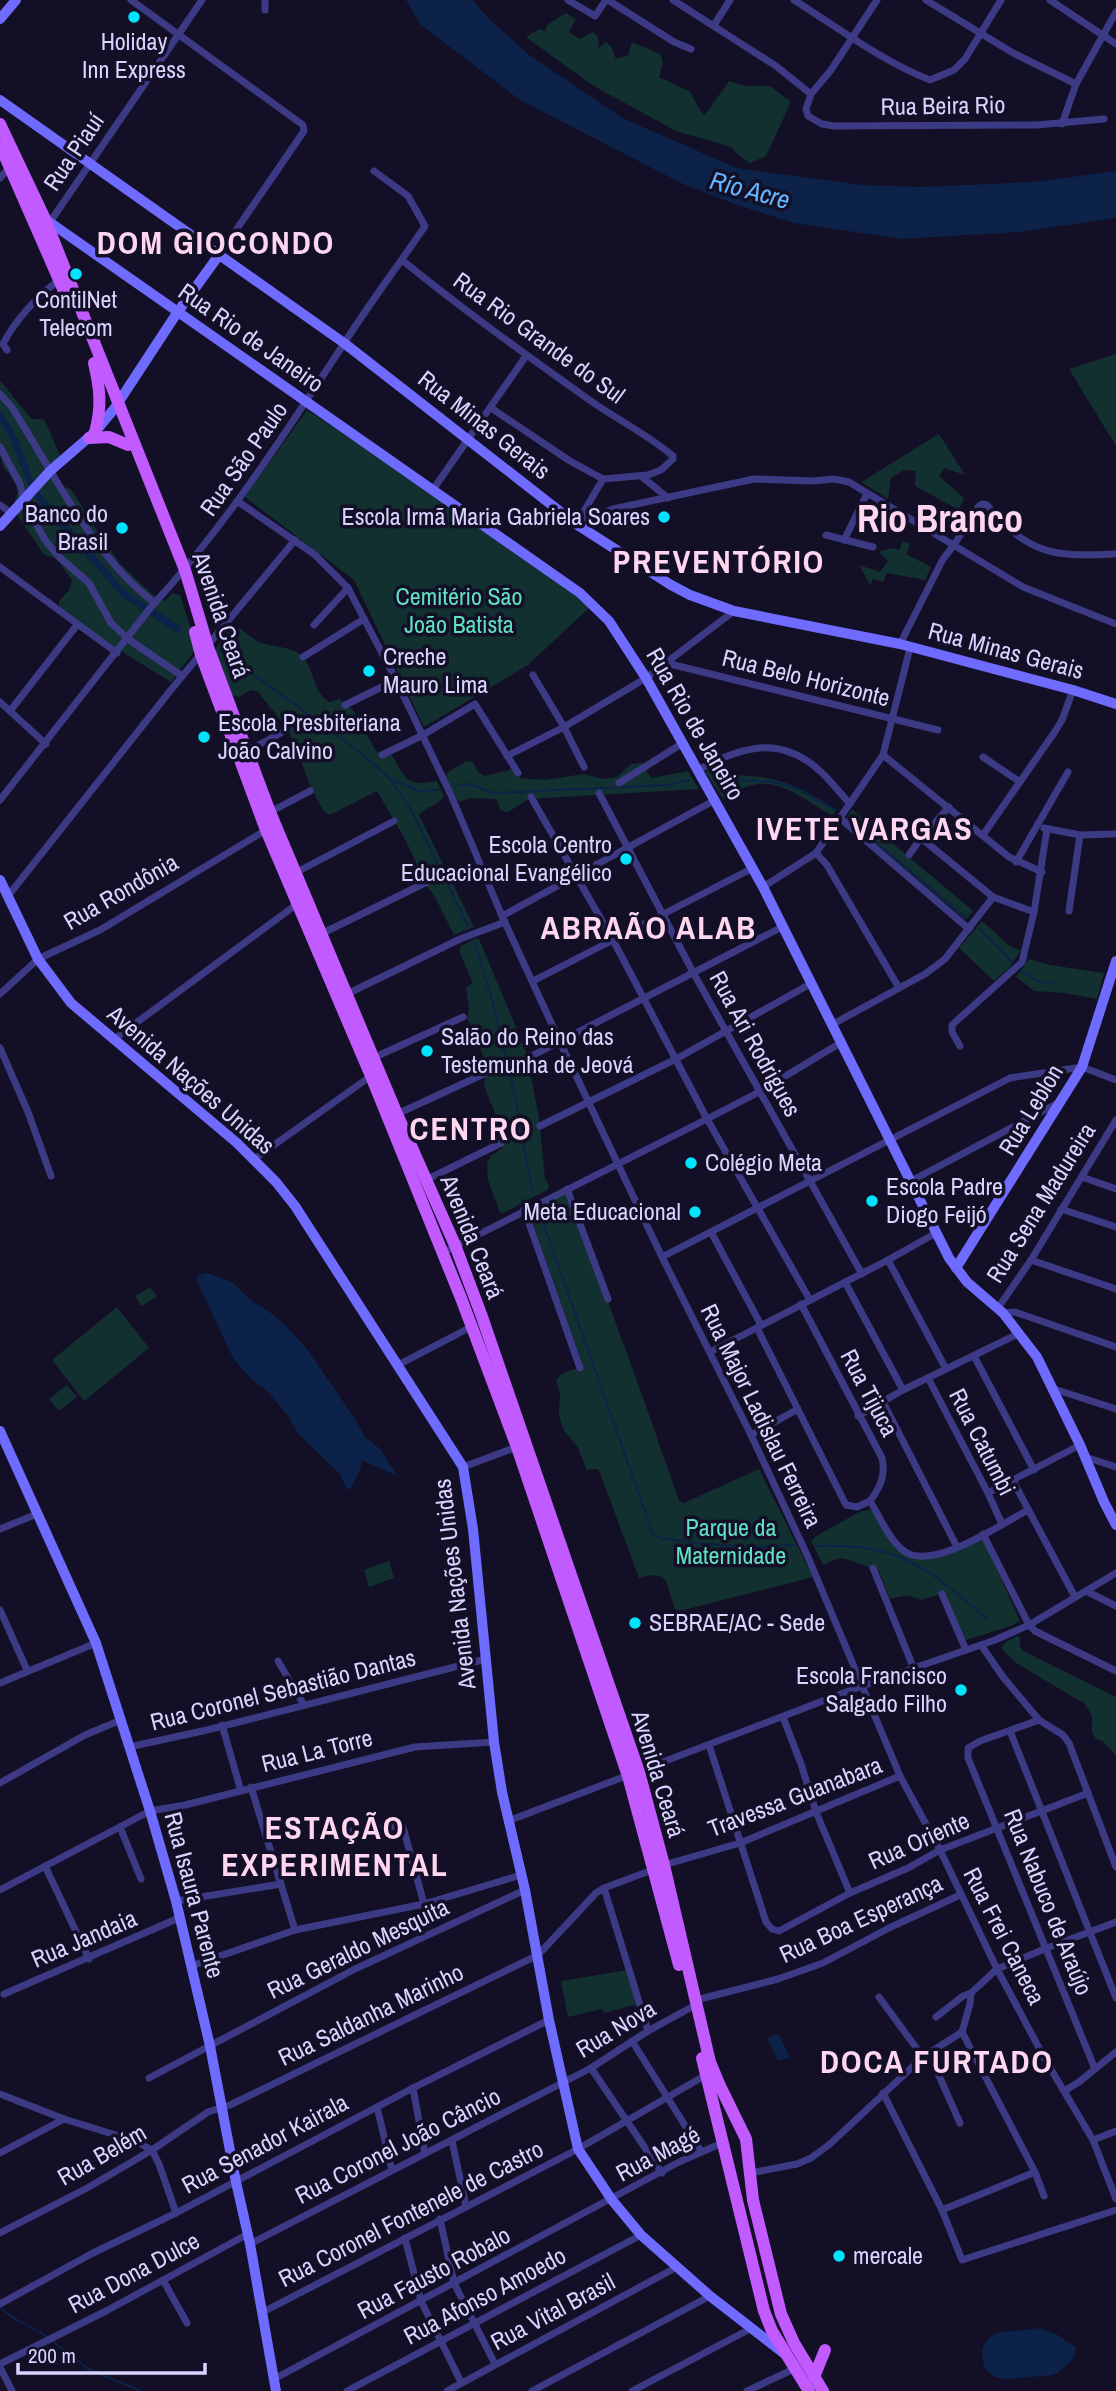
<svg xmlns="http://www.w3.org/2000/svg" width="1116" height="2391" viewBox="0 0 1116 2391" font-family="'Archivo Narrow',sans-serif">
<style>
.green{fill:#12302f}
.water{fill:#0c2248}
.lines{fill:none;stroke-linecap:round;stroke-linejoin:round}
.stream{stroke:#0c2248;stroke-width:2}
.canal{stroke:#0c2248;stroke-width:7}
.street{stroke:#3d3a85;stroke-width:7}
.secondary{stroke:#6f6bff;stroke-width:10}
.primary{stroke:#c25bff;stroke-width:12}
.poi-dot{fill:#00e5ff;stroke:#130f26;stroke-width:2.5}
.labels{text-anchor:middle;stroke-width:7;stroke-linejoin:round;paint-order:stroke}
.poi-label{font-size:24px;fill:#d9d4ff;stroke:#130f26;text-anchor:start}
.street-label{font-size:24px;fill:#d9d4ff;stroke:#130f26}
.park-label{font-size:24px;fill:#5fe0c0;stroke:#130f26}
.water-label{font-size:26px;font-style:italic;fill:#62b6ff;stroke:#130f26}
.district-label{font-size:32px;font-weight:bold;letter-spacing:2px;fill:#ffd6f0;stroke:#130f26}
.town-label{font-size:38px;font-weight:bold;fill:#ffd6f0;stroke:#130f26}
</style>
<rect width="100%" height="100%" fill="#130f26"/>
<g class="green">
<path d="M566,13l10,6 -7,13 11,7 13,-7 5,5 1,11 7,-6 5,4 5,13 12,-4 4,-13 28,12 3,8 -4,15 30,14 15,25 25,-35 16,5h25l21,16 -25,54 -16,7 -12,-8 -7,-8 -55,-16 -84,-46 -66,-48 13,-8 6,2 2,-6z"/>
<path d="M1116,354v92l-47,-77z"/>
<path d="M0,381c12,12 20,26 32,38h11l3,4 18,41 -9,10 9,13 6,2 4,4 14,24 32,47 33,31 11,6 9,-8 7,2 16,50 -2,7 -23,30 -76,-47 -36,-29v-5l11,-12 2,-9 -15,-21 -10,-3 -4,-3 -24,-35 -5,-14 4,-12 -1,-5 -8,-14 -5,-4 -4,-13z"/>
<path d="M307,410l168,111 115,86 -62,58 -104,62 -70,-147 -109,-83z"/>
<path d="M939,434l26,41 -21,-7 -5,8 25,22 -5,12 -44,-24 1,-15 -12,-1 -13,8 -3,21 -27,-17z"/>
<path d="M871,502l8,1c-2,12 1,23 10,31l-13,-1 -7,-5 -2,-9z"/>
<path d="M903,541l7,3 -4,10 25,13 -6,13 -38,-7 -4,9 -10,-3 -3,6 -11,-20 21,7 8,-11 -9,-9 12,-4 8,2z"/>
<path d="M234,624c8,6 15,12 23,17 13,7 36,4 46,16 11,13 11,38 27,45l9,-3 15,12 21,39 5,3 12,2c13,23 14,32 45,26l1,2 6,13c-6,10 -19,11 -25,19l55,112 -20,8 -21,-42 -6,-6 -21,-46 -29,-50 -47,24 -6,-3 -12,-22 -23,-59 -31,-39 -7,-2 -12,7 -7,-2 -17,-45z"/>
<path d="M723,760l9,15c47,1 66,10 104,35l-4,6c-39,-24 -66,-50 -108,-16l-19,-28z"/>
<path d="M466,761l7,1 5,10 7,4 28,-7 7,9 26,2 37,-6 20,5 14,-2 14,-13 12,-1 8,15 37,-7 11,18 -170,10 -21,13 -7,-1 -5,-12 -25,-1 -12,4 -2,-2 -11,-24 2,-4z"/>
<path d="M852,809l121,102 -7,9 -120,-101z"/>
<path d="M982,921l29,26 10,3 -12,18 -15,13 -35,-33z"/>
<path d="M476,938l3,1 47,112 13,67 6,61 4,6 -2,5 -44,23 -3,-1 -12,-32 -1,-17 4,-7 11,-8 1,-15 -17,-42 -2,-7 4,-17 -21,-49 2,-8 -3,-23 7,-4 -14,-32 2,-5z"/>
<path d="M1029,959l21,6 54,8 -7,26 -32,-6 -31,-2 -18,-14z"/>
<path d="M565,1193l4,1 77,212 33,95 5,2 75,-34 54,108 -133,34 -4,-1c-12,-24 -2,-42 -37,-32l-39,-105 -2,-4 -11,1 -9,-22 -15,-19 -4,-14 1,-22 -4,-12c6,-11 17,-10 27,-15l-53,-152v-2z"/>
<path d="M150,1287l7,10 -16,9 -6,-10z"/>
<path d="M117,1307l32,41 -65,53 -32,-41z"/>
<path d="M67,1385l10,12 -18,14 -10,-12z"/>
<path d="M868,1510h5l22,33 22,14 66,-19 37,83 -9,5 -45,14 -21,-44 -3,-2 -22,6c-11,-6 -18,-4 -30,-1l-11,-28c-6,-3 -11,-4 -17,-6 -19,-7 -19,-10 -39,0l-12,-24 5,-5 45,-25z"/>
<path d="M389,1561l5,17 -25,9 -5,-17z"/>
<path d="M1017,1636l3,1v9l3,5 93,46v58l-14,-14 -6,-2 -4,-7v-16l-7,-12 -69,-41 -14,-14 2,-6z"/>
<path d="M628,1970l10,34 -34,9 -2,-4 -34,8 -7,-36z"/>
</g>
<g class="water">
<path d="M406,0h67l13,16 43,39 95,64 113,49 125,17 58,2 114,-5 82,-11v47l-96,14 -119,7 -107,-16 -57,-18 -54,-21 -163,-84 -99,-75z"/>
<path d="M207,1273l25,9 21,20 18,11 16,14 20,22 48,70 11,19 13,10 19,28 -37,-16v8l-11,22 -4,-2 -6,-14 -41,-39 -11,-19 -21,-25 -17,-13 -17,-20 -37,-79 3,-4z"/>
<path d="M778,2034l12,23 -12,4 -11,-23z"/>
<path d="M1040,2328l18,7 18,13c1,9 -11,20 -19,25 -8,4 -20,3 -28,4 -22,2 -44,8 -47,-22 0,-10 5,-17 14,-22z"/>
</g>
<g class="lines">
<g class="stream">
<path d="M219,649l146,107 24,22 30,13 20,-1"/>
<path d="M390,779l20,29 58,118"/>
<path d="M716,781c25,0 51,-3 76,6 15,6 29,16 44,23"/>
<path d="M455,786l15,-2 23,9 175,-8 20,-5"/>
<path d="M849,820l118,98"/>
<path d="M980,929l33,34"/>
<path d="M475,943l19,63 20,86 18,99"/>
<path d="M1021,971l17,10 15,3"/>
<path d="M539,1211l114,323 7,4 44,6 48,3 44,-2"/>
<path d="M816,1546c83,-3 111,21 171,73"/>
<path d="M0,2306c12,15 31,19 47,31"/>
<path d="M51,2340l37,29 53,22"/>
</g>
<path class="canal" d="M0,416c18,24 23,53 37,79l87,99 54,35"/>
<g class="street">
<path d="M131,0l172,125 1,6 -85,124"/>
<path d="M568,0l27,16 11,-16"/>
<path d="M608,0l66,42 17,7"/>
<path d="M673,0l103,66 35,28"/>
<path d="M794,0c43,27 89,62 136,80l24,-10 11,-11 36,-59"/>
<path d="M877,0l-46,70 -20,24 -5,15 2,7 14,8 12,2 202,-1 68,-6"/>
<path d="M926,0l87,53 63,31"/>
<path d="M1050,0l66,44"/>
<path d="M265,10v-10"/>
<path d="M714,25l16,-25"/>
<path d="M1062,124l14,-40 40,-72"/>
<path d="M0,178l10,-11"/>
<path d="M50,222l152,-222"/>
<path d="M402,260c60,49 123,94 186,139 28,20 59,35 85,57v3l-12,11 -13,5 -45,4 -33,-18 -79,-53"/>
<path d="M7,350l-4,-6c13,-25 34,-47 56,-64"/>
<path d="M0,394l11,12c42,65 81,150 144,197"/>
<path d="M0,447l20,37 4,18 21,38 14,17 30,26 22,40 17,16 54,37"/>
<path d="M641,476l27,22"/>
<path d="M432,491l94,-135"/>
<path d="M237,501l77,53 34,34 48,92 55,115 51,121 58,126 102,215 89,178 57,122 92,219 40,74 57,119 49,92 47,79 23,59"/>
<path d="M0,505l12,9"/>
<path d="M577,523l26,-44"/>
<path d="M576,524l37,-15 141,-30 59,2 21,-2 15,3 174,105 93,37"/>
<path d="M826,535l47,12"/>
<path d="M844,540l23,-46"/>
<path d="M0,567l117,86"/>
<path d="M314,625l34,-37"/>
<path d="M900,644l43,-85 11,-14 24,-38 4,-3 5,1c42,50 66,52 129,49"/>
<path d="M303,657l61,-38"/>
<path d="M666,663l272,67"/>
<path d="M533,675l31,52 20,40"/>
<path d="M0,702l46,42"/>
<path d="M345,705l51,-25"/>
<path d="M10,711l67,-86"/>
<path d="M248,751l38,-21"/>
<path d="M382,755l41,-20 52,-31 43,69"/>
<path d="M883,755l126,102 33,15"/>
<path d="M507,756l57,-29 82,-49 88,-67"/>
<path d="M983,757l37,25"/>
<path d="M698,770c42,-23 82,-36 122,1 11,10 20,22 30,33"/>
<path d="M619,783l64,-40"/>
<path d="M599,793l95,181 168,300"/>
<path d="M531,797l82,143 94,179 103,181"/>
<path d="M0,800l151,-193c74,-80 133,-172 192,-262 26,-41 55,-79 82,-119l-17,-30 -34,-25"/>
<path d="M270,812l40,-21"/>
<path d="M841,819l128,110"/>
<path d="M1044,828l36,7 36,-1"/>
<path d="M983,835l71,-102 8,-13 11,-30"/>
<path d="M921,838l72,59 41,15"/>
<path d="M816,853l11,12 72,123"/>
<path d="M909,855l12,-17 28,-31"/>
<path d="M1016,862l52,-90"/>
<path d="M295,873l99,-52"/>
<path d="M763,887l53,-34 67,-98 27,-107"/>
<path d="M8,896l162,-205 125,-151"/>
<path d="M1069,911l11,-76"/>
<path d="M502,916l213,-116"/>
<path d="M321,934l106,-52"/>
<path d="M533,981l220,-113"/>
<path d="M0,994l38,-35 62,-29 166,-100"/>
<path d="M347,994l113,-55 45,-17"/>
<path d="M833,1024l92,-50 20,-15 48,-62"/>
<path d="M113,1040l184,-136"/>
<path d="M960,1046l-8,-14v-7l70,-63 12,-50 13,-83"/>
<path d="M0,1048l28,64 23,64"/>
<path d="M373,1058l90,-41"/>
<path d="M518,1063l266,-137"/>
<path d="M397,1114l89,-41"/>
<path d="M540,1126l136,-67 136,-76"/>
<path d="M253,1160l118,-84"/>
<path d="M1082,1177l34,12"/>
<path d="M426,1180l75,-37"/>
<path d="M911,1181l147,-78"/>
<path d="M567,1189l41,110"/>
<path d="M524,1209l56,159"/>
<path d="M1061,1209l55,18"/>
<path d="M711,1232l50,93"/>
<path d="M442,1253l265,-134 52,-27 83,-50"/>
<path d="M662,1257l348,-179 72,-11 34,13"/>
<path d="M888,1260l58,109"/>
<path d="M1031,1260l85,29"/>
<path d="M845,1282l58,108"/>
<path d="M801,1304l81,154c4,17 -2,30 -12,43"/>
<path d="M998,1308l33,-48 85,-140"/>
<path d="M1003,1313l12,-1 101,35"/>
<path d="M757,1328l89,177 11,2 13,-6"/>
<path d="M710,1352l178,-92 48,-27"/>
<path d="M974,1356l60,114"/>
<path d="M398,1365l73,-38"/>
<path d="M928,1378l60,115 14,31"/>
<path d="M1054,1389l62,20"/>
<path d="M883,1402l74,145"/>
<path d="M858,1416l45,-26 117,-57"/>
<path d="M751,1435l47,-26"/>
<path d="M1085,1457l31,10"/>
<path d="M463,1467l54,-20"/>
<path d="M1013,1481l62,116"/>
<path d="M988,1493l92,-48"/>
<path d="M870,1501c10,16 19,39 34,50 28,21 97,-27 124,-41"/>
<path d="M0,1529l37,-15"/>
<path d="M983,1534l46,91 6,6 81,40"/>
<path d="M873,1568l41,101"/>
<path d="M1086,1591l30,15"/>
<path d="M942,1594l24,56"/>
<path d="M0,1610l27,60"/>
<path d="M981,1645l22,32 36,43 24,15 6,8 47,124"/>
<path d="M278,1661l26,44"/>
<path d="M0,1683l96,-40"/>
<path d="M783,1717l18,47 15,48 34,81"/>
<path d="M1039,1720l-59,21 -12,7v10l127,311"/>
<path d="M222,1725l19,66"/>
<path d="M1010,1731l106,267"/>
<path d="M709,1745l57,177 6,7 7,2 71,-38 58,-25 32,-18 148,-57"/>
<path d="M129,1747l78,-17 279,-71"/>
<path d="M0,1783l85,-48 36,-15"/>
<path d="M251,1787l44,143"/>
<path d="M508,1821l354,-135 133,-46 34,-15 87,-52"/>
<path d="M120,1827l21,52"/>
<path d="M352,1831l46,-5 5,1 21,77"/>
<path d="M664,1865l76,-22 160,-67"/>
<path d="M45,1866l44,93"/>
<path d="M604,1888l44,143"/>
<path d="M0,1890l150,-79 35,-6 230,-58 79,-5"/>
<path d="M176,1901l105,-17"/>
<path d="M191,1966l104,-36 129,-26 97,-29"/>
<path d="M4,1994l175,-76"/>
<path d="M879,1997l44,60"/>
<path d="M696,2000l82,-21 45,-16 66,-35 71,-33"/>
<path d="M936,2017l27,-21 8,-3"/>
<path d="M962,2032l73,140 9,24"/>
<path d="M632,2041l69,110"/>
<path d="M929,2053l31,70"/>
<path d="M591,2068l71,105"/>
<path d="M149,2078l206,-109 170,-79"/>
<path d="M413,2088l12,66"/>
<path d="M1064,2091l15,-9 37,-30"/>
<path d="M883,2093l59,117 20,50 154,-50"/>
<path d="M0,2094l64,25 71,22 17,9 7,14 17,49"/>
<path d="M377,2107l15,63"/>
<path d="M1093,2140l23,-9"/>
<path d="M452,2141l14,65"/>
<path d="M0,2153l64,-34"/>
<path d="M750,2173l47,-9 14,-6 19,-14 93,-87 39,-25 8,-28 1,-11 26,-24 50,-21 69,-26"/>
<path d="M942,2210l93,-38"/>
<path d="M440,2219l14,64 41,81"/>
<path d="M0,2233l89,-46 63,-37 56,-38 22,-7 308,-150 58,-62 8,-5 51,-19"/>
<path d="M405,2238l16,63 40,81"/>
<path d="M250,2244l341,-176 57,-37 42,-23"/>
<path d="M163,2280l24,43"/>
<path d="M0,2304l91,-50 85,-41 237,-125 136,-68"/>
<path d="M263,2312l315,-163 128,-74"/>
<path d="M0,2364l106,-53 142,-77"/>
<path d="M0,2367l12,24"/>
<path d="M274,2379l405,-217 43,-19"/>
<path d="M347,2391l294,-156"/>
<path d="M447,2391l230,-124"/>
<path d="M532,2391l178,-95"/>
<path d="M632,2391l118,-62"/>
<path d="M747,2391l47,-22"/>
</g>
<g class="secondary">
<path d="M0,19l16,-19"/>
<path d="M0,100l344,243 232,181 95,61 19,10 44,16 166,33 173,46 43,14"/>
<path d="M45,219l535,374 29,28 37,57 117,209 186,371 18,24 36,31 34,44 43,88 24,57 12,23"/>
<path d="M0,526l50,-55 45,-39 19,-23 63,-96 42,-58"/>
<path d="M0,880l38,79 33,44 166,140 39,39 19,24 168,261 10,62 21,213 8,50 23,98 24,130 29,129 34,51 29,35 69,61 76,59"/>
<path d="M956,1268l126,-201 34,-106"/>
<path d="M0,1431l96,212 54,168 26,90 34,145 26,136 14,62 26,147"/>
</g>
<g class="primary">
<path d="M0,124l45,95 140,351 23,77 62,165 127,302 58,131 26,69 158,458 25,93 46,197 10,24 26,53 7,61 28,114 13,29 29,48"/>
<path d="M0,145l64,146"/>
<path d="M94,363c6,25 8,44 1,69"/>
<path d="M89,438l20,-1 19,8"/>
<path d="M195,632l6,23 65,175 105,246 90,222 56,149 111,329 51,189"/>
<path d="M702,2058l62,253 8,20 37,60"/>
<path d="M814,2377l11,-27"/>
</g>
</g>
<g class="poi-dot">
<circle cx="134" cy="17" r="7"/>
<circle cx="76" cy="274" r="7"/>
<circle cx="664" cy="517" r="7"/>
<circle cx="122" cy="528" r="7"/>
<circle cx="369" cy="671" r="7"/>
<circle cx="204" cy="737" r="7"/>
<circle cx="626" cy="859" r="7"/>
<circle cx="427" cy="1051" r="7"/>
<circle cx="691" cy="1163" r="7"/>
<circle cx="872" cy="1201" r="7"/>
<circle cx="695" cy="1212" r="7"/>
<circle cx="635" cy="1623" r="7"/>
<circle cx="961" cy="1690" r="7"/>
<circle cx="839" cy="2256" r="7"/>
</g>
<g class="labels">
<g class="poi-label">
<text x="134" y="50" text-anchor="middle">Holiday<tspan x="134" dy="28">Inn Express</tspan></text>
<text x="76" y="308" text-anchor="middle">ContilNet<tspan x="76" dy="28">Telecom</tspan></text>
<text x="108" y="522" text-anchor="end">Banco do<tspan x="108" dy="28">Brasil</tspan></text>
<text x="650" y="525" text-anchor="end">Escola Irmã Maria Gabriela Soares</text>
<text x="383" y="665">Creche<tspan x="383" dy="28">Mauro Lima</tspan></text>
<text x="218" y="731">Escola Presbiteriana<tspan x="218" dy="28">João Calvino</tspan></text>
<text x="612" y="853" text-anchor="end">Escola Centro<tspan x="612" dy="28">Educacional Evangélico</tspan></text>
<text x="441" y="1045">Salão do Reino das<tspan x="441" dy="28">Testemunha de Jeová</tspan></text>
<text x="705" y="1171">Colégio Meta</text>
<text x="886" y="1195">Escola Padre<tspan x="886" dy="28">Diogo Feijó</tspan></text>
<text x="681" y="1220" text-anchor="end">Meta Educacional</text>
<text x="649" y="1631">SEBRAE/AC - Sede</text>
<text x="947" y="1684" text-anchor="end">Escola Francisco<tspan x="947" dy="28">Salgado Filho</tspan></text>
<text x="853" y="2264">mercale</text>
</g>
<g class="street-label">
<text transform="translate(943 106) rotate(-1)" y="8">Rua Beira Rio</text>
<text transform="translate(74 152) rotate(-56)" y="8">Rua Piauí</text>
<text transform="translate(251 338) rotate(35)" y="8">Rua Rio de Janeiro</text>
<text transform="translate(539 338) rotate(36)" y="8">Rua Rio Grande do Sul</text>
<text transform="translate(484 425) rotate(38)" y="8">Rua Minas Gerais</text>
<text transform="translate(244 459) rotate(-55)" y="8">Rua São Paulo</text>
<text transform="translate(221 615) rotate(71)" y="8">Avenida Ceará</text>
<text transform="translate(1006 651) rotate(15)" y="8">Rua Minas Gerais</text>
<text transform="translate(806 678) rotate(14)" y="8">Rua Belo Horizonte</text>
<text transform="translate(695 724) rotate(60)" y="8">Rua Rio de Janeiro</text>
<text transform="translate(121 892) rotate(-30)" y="8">Rua Rondônia</text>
<text transform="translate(755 1044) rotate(61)" y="8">Rua Ari Rodrigues</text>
<text transform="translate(191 1080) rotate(41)" y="8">Avenida Nações Unidas</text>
<text transform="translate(1031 1110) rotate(-59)" y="8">Rua Leblon</text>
<text transform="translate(1041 1203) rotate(-58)" y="8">Rua Sena Madureira</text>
<text transform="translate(472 1237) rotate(68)" y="8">Avenida Ceará</text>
<text transform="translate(869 1393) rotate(62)" y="8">Rua Tijuca</text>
<text transform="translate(761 1416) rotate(64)" y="8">Rua Major Ladislau Ferreira</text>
<text transform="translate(982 1442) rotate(63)" y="8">Rua Catumbi</text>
<text transform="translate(455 1584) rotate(-97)" y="8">Avenida Nações Unidas</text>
<text transform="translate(283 1690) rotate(-14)" y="8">Rua Coronel Sebastião Dantas</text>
<text transform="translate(317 1751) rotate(-14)" y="8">Rua La Torre</text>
<text transform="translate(658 1774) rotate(73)" y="8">Avenida Ceará</text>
<text transform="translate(795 1797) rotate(-21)" y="8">Travessa Guanabara</text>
<text transform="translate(919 1841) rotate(-24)" y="8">Rua Oriente</text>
<text transform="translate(194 1895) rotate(75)" y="8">Rua Isaura Parente</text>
<text transform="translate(1048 1902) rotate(68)" y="8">Rua Nabuco de Araújo</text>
<text transform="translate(861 1919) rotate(-25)" y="8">Rua Boa Esperança</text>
<text transform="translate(1004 1936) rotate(63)" y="8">Rua Frei Caneca</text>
<text transform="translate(84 1939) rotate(-23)" y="8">Rua Jandaia</text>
<text transform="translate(358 1949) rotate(-26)" y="8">Rua Geraldo Mesquita</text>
<text transform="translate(371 2015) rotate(-26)" y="8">Rua Saldanha Marinho</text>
<text transform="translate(616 2029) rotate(-31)" y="8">Rua Nova</text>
<text transform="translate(265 2144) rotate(-28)" y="8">Rua Senador Kairala</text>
<text transform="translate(398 2146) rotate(-27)" y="8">Rua Coronel João Câncio</text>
<text transform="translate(658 2154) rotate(-28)" y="8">Rua Magé</text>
<text transform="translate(102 2155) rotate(-30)" y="8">Rua Belém</text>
<text transform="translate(411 2214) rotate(-27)" y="8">Rua Coronel Fontenele de Castro</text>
<text transform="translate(134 2273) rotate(-28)" y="8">Rua Dona Dulce</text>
<text transform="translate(434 2273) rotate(-28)" y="8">Rua Fausto Robalo</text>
<text transform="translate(485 2296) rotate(-28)" y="8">Rua Afonso Amoedo</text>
<text transform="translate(553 2312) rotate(-28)" y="8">Rua Vital Brasil</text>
</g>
<g class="park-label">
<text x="459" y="605">Cemitério São<tspan x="459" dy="28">João Batista</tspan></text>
<text x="731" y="1536">Parque da<tspan x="731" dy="28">Maternidade</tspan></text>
</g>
<g class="water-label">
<text transform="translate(750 190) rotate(15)" y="9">Río Acre</text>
</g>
<g class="district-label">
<text x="216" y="254">DOM GIOCONDO</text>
<text x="719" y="573">PREVENTÓRIO</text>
<text x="865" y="840">IVETE VARGAS</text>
<text x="649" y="939">ABRAÃO ALAB</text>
<text x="471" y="1140">CENTRO</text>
<text x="335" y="1839">ESTAÇÃO<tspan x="335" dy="37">EXPERIMENTAL</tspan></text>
<text x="937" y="2073">DOCA FURTADO</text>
</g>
<g class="town-label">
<text x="940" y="532">Rio Branco</text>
</g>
</g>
<path d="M18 2363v10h187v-10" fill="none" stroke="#d9d4ff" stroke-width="3.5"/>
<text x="28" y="2363" font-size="21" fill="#d9d4ff" stroke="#130f26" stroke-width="5" paint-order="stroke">200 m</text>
</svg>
